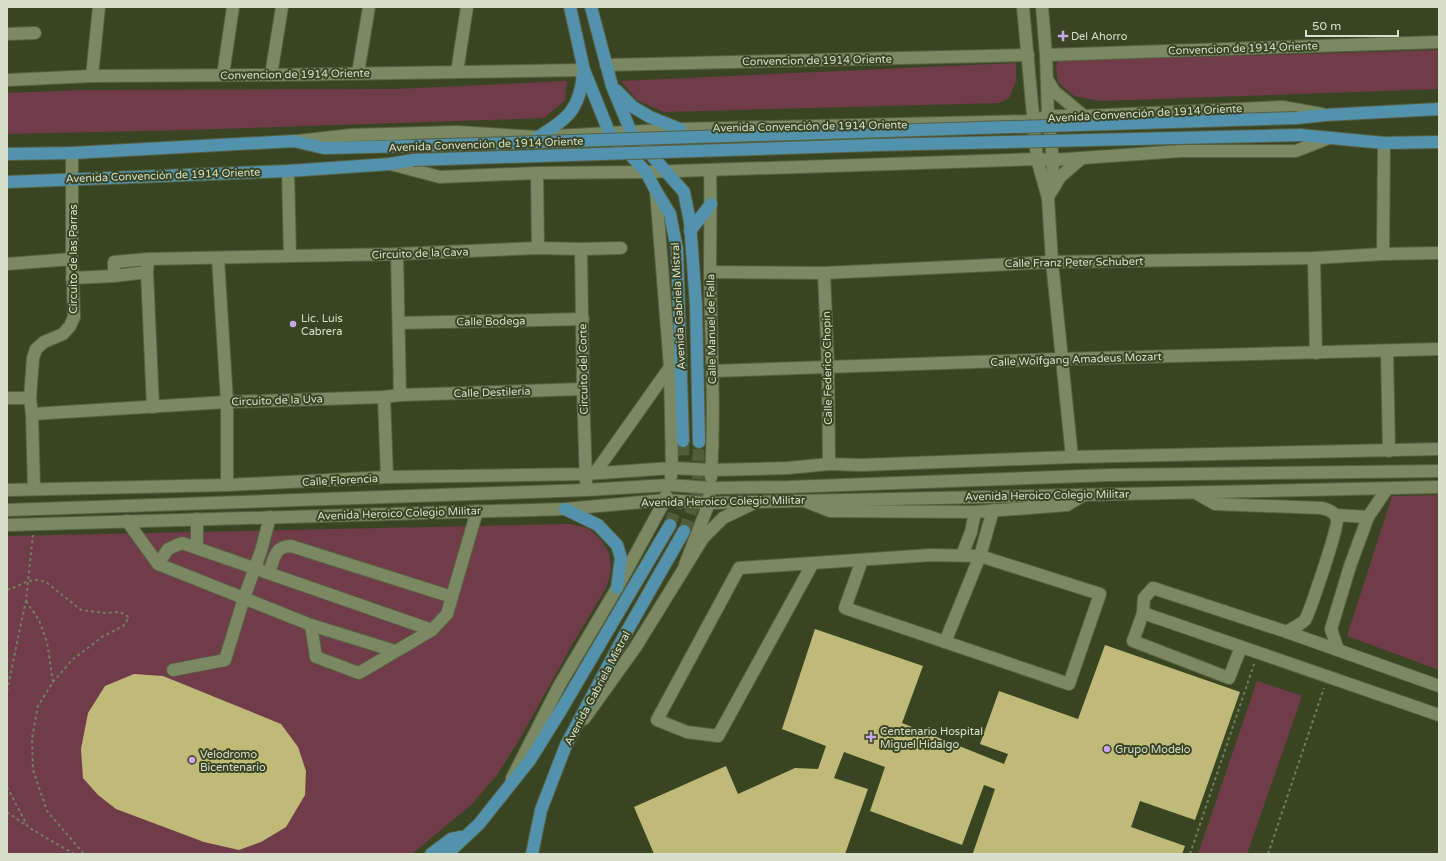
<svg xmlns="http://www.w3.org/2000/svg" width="1446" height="861" viewBox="0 0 1446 861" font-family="'Varela Round',sans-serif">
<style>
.green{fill:#713c4a}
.building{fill:#bfba78}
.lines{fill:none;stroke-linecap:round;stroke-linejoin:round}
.major-tunnel{stroke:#515c3b;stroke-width:12;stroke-dasharray:12 6;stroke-linecap:butt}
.minor-casing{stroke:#576142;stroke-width:14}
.major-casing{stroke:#576142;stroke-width:14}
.path{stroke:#727c5f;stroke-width:2;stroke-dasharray:3 3;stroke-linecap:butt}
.minor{stroke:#7b8963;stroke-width:12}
.major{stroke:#5392ad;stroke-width:12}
.major-bridge-casing{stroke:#576142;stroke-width:14;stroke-linecap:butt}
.major-bridge{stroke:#5392ad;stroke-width:12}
.poi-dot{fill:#c7a6ef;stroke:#394522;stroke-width:1.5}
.labels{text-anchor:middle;stroke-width:4;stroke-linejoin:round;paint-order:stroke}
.poi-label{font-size:11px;fill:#d7dfcb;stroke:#394522;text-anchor:start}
.street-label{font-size:11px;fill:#d7dfcb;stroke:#394522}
</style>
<rect width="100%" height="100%" fill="#394522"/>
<g class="green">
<path d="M1439,50v39l-339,12 -26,-5 -16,-14 -2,-15 2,-6z"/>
<path d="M1016,63v18l-7,17 -10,5 -335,9 -27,-12 -16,-19z"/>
<path d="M567,81l-2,19 -21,18 -358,12 -179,4v-41l75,-3 314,-1z"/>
<path d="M1439,495v175l-92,-34 45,-140z"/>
<path d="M570,524l18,4 13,12 8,13 2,18 -5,17 -33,55 -51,92 -25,40 -25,29 -60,50h-405v-318z"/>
<path d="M1257,681l45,15 -55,158h-49z"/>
</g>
<g class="building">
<path d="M815,629l108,37 -21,57 102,41 4,-10 -28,-10 19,-53 79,28 27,-74 135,47 -45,128 -55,-19 -9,26 54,19 -3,8h-205l-4,-1 22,-64 -11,-4 -22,60 -92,-34 15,-44 -41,-15 -10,26 34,11 -23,65h-191l-20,-47 92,-41 12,28 57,-26 23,1 8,-23 -44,-17z"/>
<path d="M134,674l29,2 118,48 17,23 8,24 -1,24 -19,32 -25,15 -22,8 -35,-8 -88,-33 -18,-14 -15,-17 -2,-29 7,-36 17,-27z"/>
</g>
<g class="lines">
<g class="major-tunnel">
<path d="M670,525l14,-41 -1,-43"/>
<path d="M684,531l13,-36 2,-53"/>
</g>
<g class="minor-casing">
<g id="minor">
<path d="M1023,7l14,152 11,39 4,64 20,195"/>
<path d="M1042,7l4,48 2,61 5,44 -1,30 -4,7"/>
<path d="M7,34l28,-1"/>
<path d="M1046,55l393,-13"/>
<path d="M606,65l422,-10"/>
<path d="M457,72l10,-65"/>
<path d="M358,73l11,-66"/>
<path d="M223,75l10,-68"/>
<path d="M271,75l11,-68"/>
<path d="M92,76l7,-69"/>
<path d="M1047,79l7,12 30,25"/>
<path d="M7,80l85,-4 179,-1 313,-5"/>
<path d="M297,141l55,-6 105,-3 81,5 142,-8 353,-8 15,-5h36l198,-9 40,7"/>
<path d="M390,164l50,13 97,-4 109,-1 391,-13 16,1 128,-9h115l33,-13"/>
<path d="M710,170c1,34 0,69 0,103 1,68 5,136 1,204"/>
<path d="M288,171l2,85"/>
<path d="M537,173l1,75"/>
<path d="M1053,189l7,-12 22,-19"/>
<path d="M656,191l14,176 2,101 -1,8"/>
<path d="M581,249l2,140 3,93"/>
<path d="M397,254l3,141"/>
<path d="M1383,254l1,-111"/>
<path d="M218,258l9,144v83"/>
<path d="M1314,258l2,95"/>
<path d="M148,259l-1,13 6,135"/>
<path d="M7,264l65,-5"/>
<path d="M710,272l114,1 228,-11 262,-4 69,-4 56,-1"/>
<path d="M824,273l4,94 1,97"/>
<path d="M114,276v-14l34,-3 249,-5 141,-6 43,1 40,-1"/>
<path d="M72,278l42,-2 33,-4"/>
<path d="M399,323l184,-4"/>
<path d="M1387,351l2,100"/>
<path d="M713,371l348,-12 378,-10"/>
<path d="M384,397l3,80"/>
<path d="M7,398h23"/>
<path d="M32,414l195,-12 157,-5 16,-2 183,-6"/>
<path d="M595,473l75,-106"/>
<path d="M34,489l-2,-75 -2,-16 3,-40 3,-9 8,-7 19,-8 7,-8 4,-9 -2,-58v-106"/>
<path d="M7,490l220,-5 160,-8 199,-3 86,-6 40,2 76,-2 41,-4 32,1 211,-8 367,-8"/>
<path d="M1196,493l19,11 106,4c6,1 15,4 16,12 2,6 -28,94 -32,100 -5,5 -13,8 -18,12"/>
<path d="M807,502l23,9 145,1 92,-7 17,-10"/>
<path d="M7,510l579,-20 83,-5 42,3 77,-1 322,-12 329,-4"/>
<path d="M1335,515l33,2"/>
<path d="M197,519v29"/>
<path d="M127,521l31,43 153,61 84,26"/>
<path d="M7,525l558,-16 100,-9 44,3 730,-16"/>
<path d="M962,555l9,-23 4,-20"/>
<path d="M813,563l-95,173 -31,-4 -30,-12 82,-152 192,-13 49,1 120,38 -31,90 -224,-76 17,-48"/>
<path d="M158,564l10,-15 14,-6 250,87"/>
<path d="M685,565l24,-62v-6"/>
<path d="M269,573c5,-13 5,-27 22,-27l161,51"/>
<path d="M1143,613l296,102"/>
<path d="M311,625l5,32 43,16 73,-43 15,-16 30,-103"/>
<path d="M945,642l35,-86 13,-46"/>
<path d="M1241,647l-12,31 -96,-37 10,-28 1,-15 9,-10 134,44 152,54"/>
<path d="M1338,650l-7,-21 19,-63 18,-49 19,-28"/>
<path d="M173,670l52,-10 19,-62 17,-47 9,-34"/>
<path d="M584,719l51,-71 68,-110 20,-20 29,-14"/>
<path d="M512,778l47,-92 58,-98 48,-88 1,-4"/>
</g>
</g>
<g class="major-casing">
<g id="major">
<path d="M570,7l14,63 25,62 37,40 10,19 14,23 7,35 6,192"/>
<path d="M591,7l21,79 19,46 53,60 6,30 6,83 3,137"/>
<path d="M616,90l17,17 17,10 30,12"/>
<path d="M1297,118l28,-3 114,-6"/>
<path d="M1300,135l84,8 55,-1"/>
<path d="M538,137c30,-18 42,-28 45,-64"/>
<path d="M7,154l65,-1 222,-12 30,7 88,-2"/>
<path d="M7,182l281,-11 102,-7 23,-4"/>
<path d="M690,231l21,-27"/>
<path d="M565,509l33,16 19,20 4,13 -4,30"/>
<path d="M431,854l20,-15 10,-2"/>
<path d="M447,854l32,-30 51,-64 31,-50 109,-185"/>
<path d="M532,854l9,-44 25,-65 57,-107 61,-107"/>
</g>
</g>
<g class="path">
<path d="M7,590l6,-2 15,-7 8,-1 10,2 35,28 24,3 15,-1 9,5 -6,9 -21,11 -30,23 -19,22 -15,24 -6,32 1,32 14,41 37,43"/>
<path d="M26,601l13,19 8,22 6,40"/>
<path d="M7,691l19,-91 7,-65"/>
<path d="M7,787l21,40 46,27"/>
<path d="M7,812l20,14"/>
<path d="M1190,854l64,-190"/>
<path d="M1268,854l56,-166"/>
</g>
<use href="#minor" class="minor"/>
<use href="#major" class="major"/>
<g class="major-bridge-casing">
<g id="major-bridge">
<path d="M412,146l885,-28"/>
<path d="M413,160l463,-15 424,-10"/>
</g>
</g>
<use href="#major-bridge" class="major-bridge"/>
</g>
<g class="poi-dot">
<path d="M1061 30h4v4h4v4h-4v4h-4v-4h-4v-4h4z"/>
<circle cx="293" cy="324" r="4"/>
<path d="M869 731h4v4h4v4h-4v4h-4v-4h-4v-4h4z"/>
<circle cx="1107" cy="749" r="4"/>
<circle cx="192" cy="760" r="4"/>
</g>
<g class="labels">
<g class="poi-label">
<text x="1071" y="40">Del Ahorro</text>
<text x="301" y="322">Lic. Luis<tspan x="301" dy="13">Cabrera</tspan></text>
<text x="880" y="735">Centenario Hospital<tspan x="880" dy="13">Miguel Hidalgo</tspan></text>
<text x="1115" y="753">Grupo Modelo</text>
<text x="200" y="758">Velodromo<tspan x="200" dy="13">Bicentenario</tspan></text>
</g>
<g class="street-label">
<text transform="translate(1243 48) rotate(-2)" y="4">Convencion de 1914 Oriente</text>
<text transform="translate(817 60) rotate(-1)" y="4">Convencion de 1914 Oriente</text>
<text transform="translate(295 74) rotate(-1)" y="4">Convencion de 1914 Oriente</text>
<text transform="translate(1145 113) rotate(-3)" y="4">Avenida Convención de 1914 Oriente</text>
<text transform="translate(810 126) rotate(-1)" y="4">Avenida Convención de 1914 Oriente</text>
<text transform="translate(486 144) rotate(-2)" y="4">Avenida Convención de 1914 Oriente</text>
<text transform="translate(163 175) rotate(-2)" y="4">Avenida Convención de 1914 Oriente</text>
<text transform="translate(420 253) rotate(-2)" y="4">Circuito de la Cava</text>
<text transform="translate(73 259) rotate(-90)" y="4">Circuito de las Parras</text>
<text transform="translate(1074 262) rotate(-1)" y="4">Calle Franz Peter Schubert</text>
<text transform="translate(678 306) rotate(-93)" y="4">Avenida Gabriela Mistral</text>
<text transform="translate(491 321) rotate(-1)" y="4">Calle Bodega</text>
<text transform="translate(711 329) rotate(-91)" y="4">Calle Manuel de Falla</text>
<text transform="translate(1076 359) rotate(-2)" y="4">Calle Wolfgang Amadeus Mozart</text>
<text transform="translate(827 368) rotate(-91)" y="4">Calle Federico Chopin</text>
<text transform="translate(583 369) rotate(-91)" y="4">Circuito del Corte</text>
<text transform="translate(492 392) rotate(-2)" y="4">Calle Destilería</text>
<text transform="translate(277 400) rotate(-2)" y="4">Circuito de la Uva</text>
<text transform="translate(340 480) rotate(-3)" y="4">Calle Florencia</text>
<text transform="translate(1047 495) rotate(-1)" y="4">Avenida Heroico Colegio Militar</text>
<text transform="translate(723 501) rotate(-1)" y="4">Avenida Heroico Colegio Militar</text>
<text transform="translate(399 513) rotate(-2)" y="4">Avenida Heroico Colegio Militar</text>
<text transform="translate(597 688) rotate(-62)" y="4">Avenida Gabriela Mistral</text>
</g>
</g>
<rect width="1446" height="861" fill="none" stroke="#d7dfcb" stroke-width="16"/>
<path d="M1306 30v6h92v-6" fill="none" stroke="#d7dfcb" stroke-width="2"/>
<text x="1312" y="30" font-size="12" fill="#d7dfcb" stroke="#394522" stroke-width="3" paint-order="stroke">50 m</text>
</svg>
